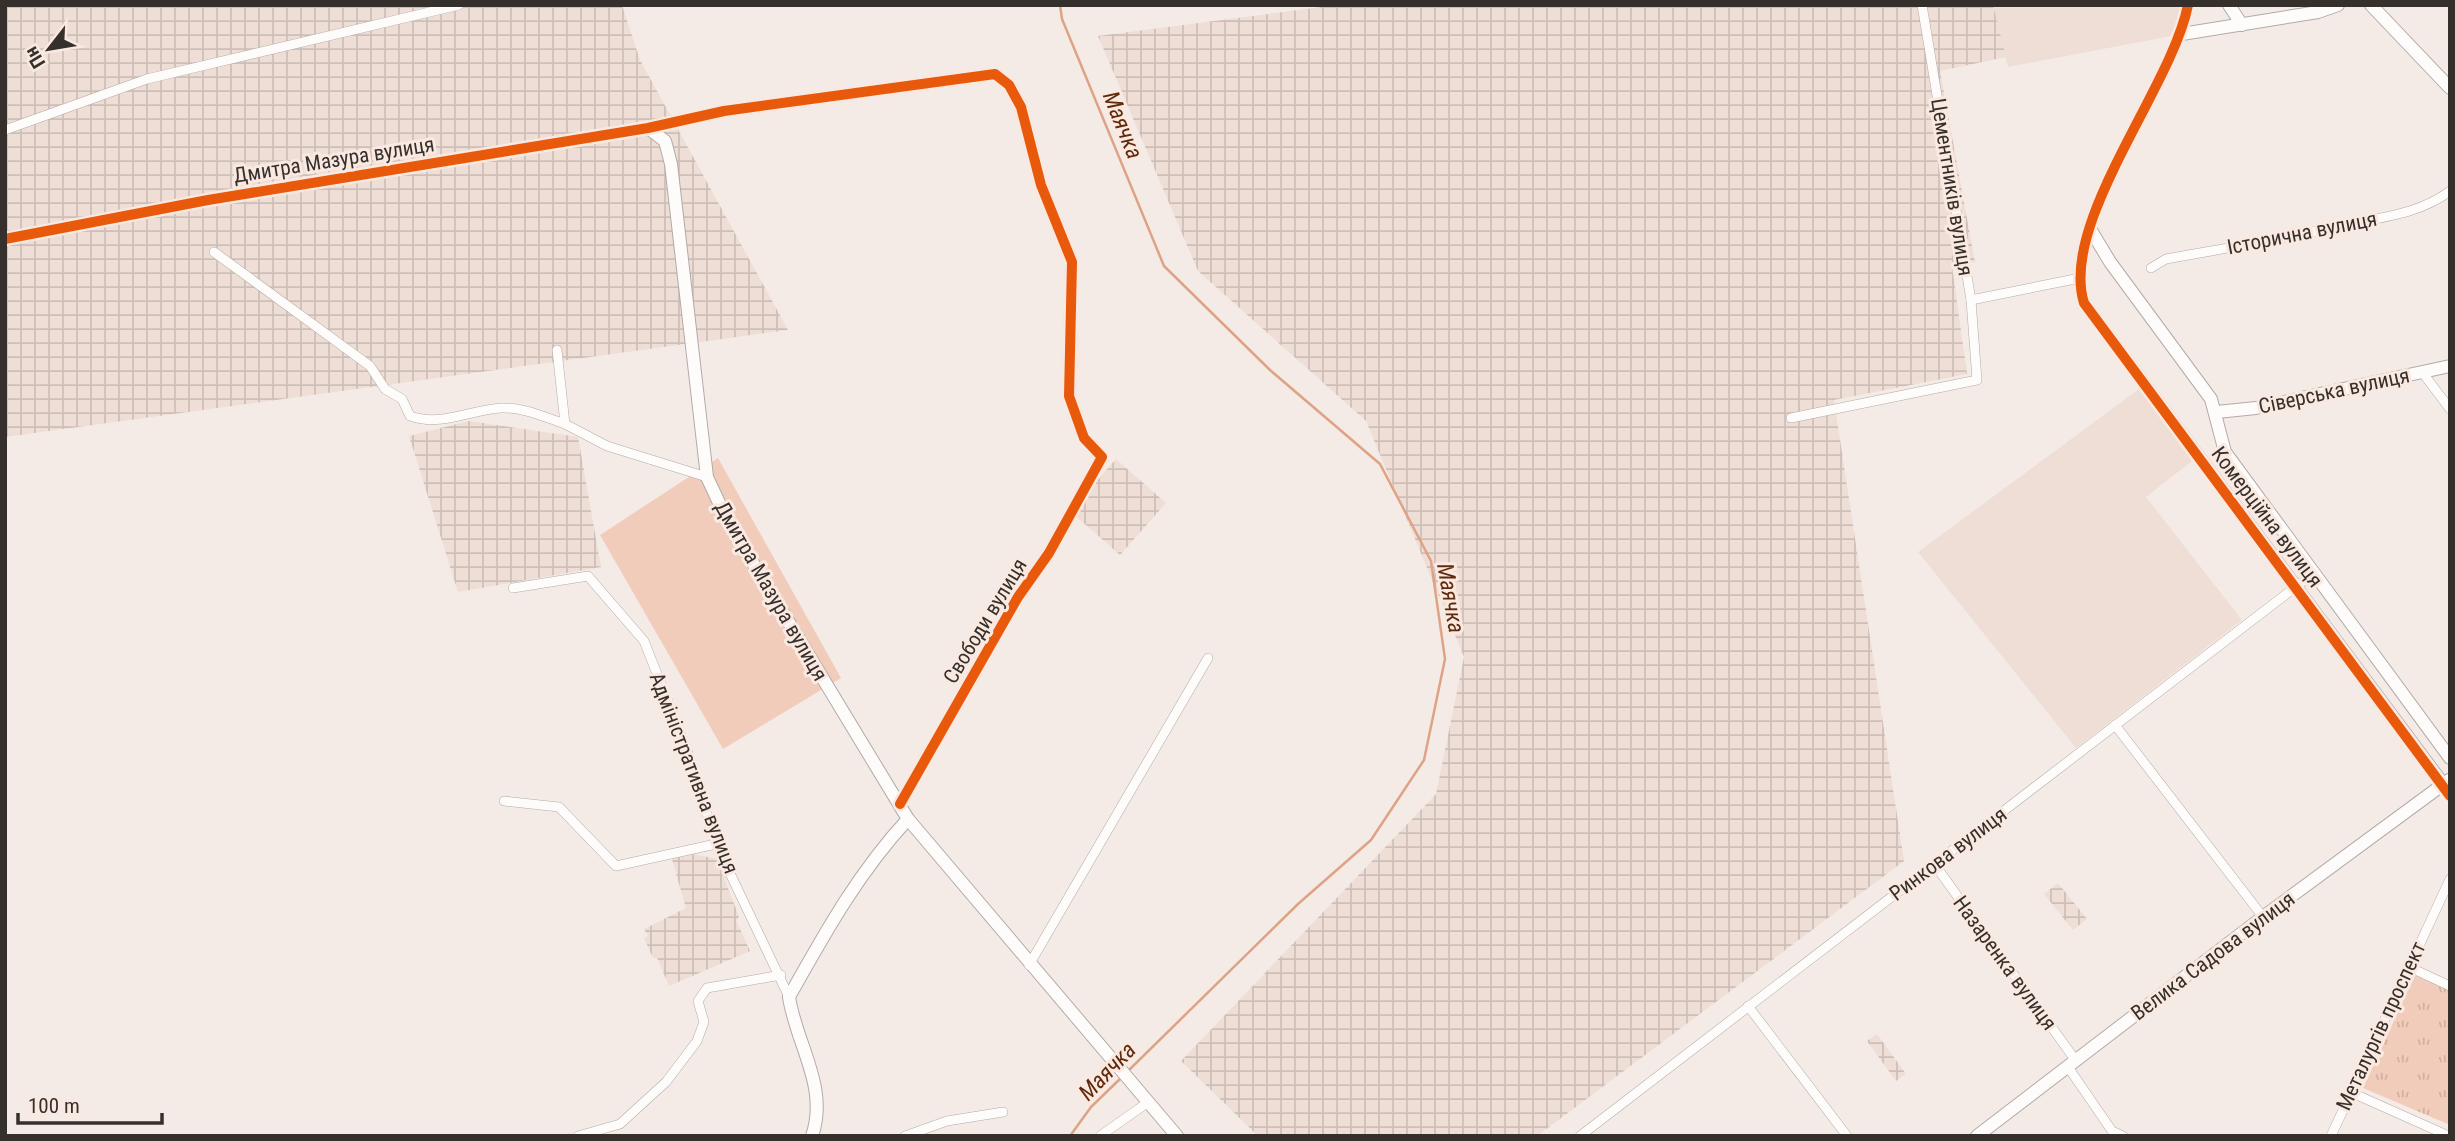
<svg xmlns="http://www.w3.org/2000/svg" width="2455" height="1141" viewBox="0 0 2455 1141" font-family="'Roboto Condensed',sans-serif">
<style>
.built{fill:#eeded6}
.industrial{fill:url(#industrial-grid)}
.green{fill:#f2ccba}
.park{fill:url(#park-tufts)}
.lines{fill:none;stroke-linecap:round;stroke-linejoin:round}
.stream{stroke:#dea385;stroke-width:2.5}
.street-casing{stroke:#b1aba7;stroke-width:10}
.secondary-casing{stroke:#b1aba7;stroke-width:14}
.street{stroke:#fdfcfb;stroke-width:9}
.secondary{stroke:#fdfcfb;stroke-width:12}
.cycleway-casing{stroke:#fae9e1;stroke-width:15}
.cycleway{stroke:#e8590c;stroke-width:10}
.labels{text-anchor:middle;stroke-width:6;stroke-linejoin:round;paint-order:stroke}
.street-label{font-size:21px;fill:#36302d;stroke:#fae9e1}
.water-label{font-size:23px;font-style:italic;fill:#602b0d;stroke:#fae9e1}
</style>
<defs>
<pattern id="industrial-grid" width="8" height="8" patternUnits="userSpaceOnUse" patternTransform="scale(1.75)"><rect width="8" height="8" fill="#eeded6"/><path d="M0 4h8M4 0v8" fill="none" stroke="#cdbfb8"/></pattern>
<pattern id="park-tufts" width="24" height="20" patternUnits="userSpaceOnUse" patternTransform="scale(1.75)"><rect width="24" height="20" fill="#f2ccba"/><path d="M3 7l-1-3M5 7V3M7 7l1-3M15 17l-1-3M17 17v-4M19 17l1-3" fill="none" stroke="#d0b0a0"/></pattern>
</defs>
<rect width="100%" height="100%" fill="#f4ebe7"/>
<g class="built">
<path d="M1993,5h188l1,29 -174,33z"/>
<path d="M2139,389l57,69 -50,39 96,123 -166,128 -158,-196z"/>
</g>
<g class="industrial">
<path d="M5,5h617l18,55 148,270 -783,107z"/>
<path d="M1337,5h656l13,52 -66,14 35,191 -23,4 15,108 -133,26 70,461 -367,275h-279l-77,-75 255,-267 28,-137 -98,-236 -168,-150 -100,-235z"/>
<path d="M469,421l109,16 23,130 -143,25 -49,-156z"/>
<path d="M1116,459l50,44 -46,52 -50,-44z"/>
<path d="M692,854l26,5 9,15 -2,6 14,37 -3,3 14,31 -81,35 -12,-28h-4l-9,-20 4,-2 -4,-7 42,-21 -14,-49z"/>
<path d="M2058,883l29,36 -14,11 -29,-36z"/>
<path d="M1877,1034l29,40 -10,7 -29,-40z"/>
</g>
<path class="green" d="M718,458l123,220 -118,71 -123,-214z"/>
<path class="park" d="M2415,975l35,16v134l-87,-37z"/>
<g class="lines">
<g class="stream">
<path d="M1060,5l2,14 102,247 106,104 110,94 51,97 14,98 -21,101 -53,80 -73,64 -170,167"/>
<path d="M1070,1136l21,-29 30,-29"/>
</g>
<g class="street-casing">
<g id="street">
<path d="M5,130l142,-51 312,-74"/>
<path d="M214,252l156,114 15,23 17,10 8,17c32,11 59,-6 91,-8 23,-1 43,9 64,16"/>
<path d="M2151,268l15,-9c61,-11 122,-21 183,-35 35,-7 72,-11 101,-33"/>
<path d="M1971,300l109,-22"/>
<path d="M557,350l8,74 42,22 100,31"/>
<path d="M2422,372l28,37"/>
<path d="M1791,418l186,-38 -6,-80 -49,-295"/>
<path d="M513,588l75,-12 56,65 42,106 30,97 73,153"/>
<path d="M2115,725l148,192"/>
<path d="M2443,784l7,12"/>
<path d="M504,801l55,6 57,59 100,-22"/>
<path d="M1935,865l141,196"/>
<path d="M1029,965l179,-307"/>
<path d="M2409,967l41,19"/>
<path d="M1748,1006l99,130"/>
<path d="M2068,1067l44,64 11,5"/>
<path d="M2350,1092l99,44"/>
<path d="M578,1136l42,-12 46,-42 31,-41 7,-19 -6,-21 9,-13 74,-13"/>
<path d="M905,1136l42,-15 56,-9"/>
<path d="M1100,1136l47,-33"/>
<path d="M1580,1136l735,-564"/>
<path d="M2331,1136l119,-257"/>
</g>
</g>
<g class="secondary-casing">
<g id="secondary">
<path d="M2188,5c-16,82 -129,218 -104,298l359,481"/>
<path d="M2229,5l13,20"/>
<path d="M2371,5l79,83"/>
<path d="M2182,34l136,-22 20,-7"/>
<path d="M648,128l17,13 6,23 36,313 21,45 180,297 269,317"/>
<path d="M2089,227l21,35 101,137 14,53 225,306"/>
<path d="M5,239l203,-39 440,-72 76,-17 271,-37 14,11 12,22 20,78 31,77 -3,134 15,42 18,19 -53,96 -31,44 -118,207"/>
<path d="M2217,412l39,-4 194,-42"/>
<path d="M812,1136c17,-49 -16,-92 -23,-139 36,-64 69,-124 119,-178"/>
<path d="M1977,1136l286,-219 186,-137"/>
</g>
</g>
<use href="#street" class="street"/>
<use href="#secondary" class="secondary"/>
<g class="cycleway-casing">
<g id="cycleway">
<path d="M2188,5c-16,82 -129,218 -104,298l366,493"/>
<path d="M5,239l203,-39 440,-72 76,-17 271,-37 14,11 12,22 20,78 31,77 -3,134 15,42 18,19 -53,96 -31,44 -118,207"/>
</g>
</g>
<use href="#cycleway" class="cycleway"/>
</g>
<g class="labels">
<g class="street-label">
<text transform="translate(334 160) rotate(-9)" y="7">Дмитра Мазура вулиця</text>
<text transform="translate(1952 187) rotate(81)" y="7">Цементників вулиця</text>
<text transform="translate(2302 233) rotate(-11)" y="7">Історична вулиця</text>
<text transform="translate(2334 391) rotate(-12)" y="7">Сіверська вулиця</text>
<text transform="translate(2267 517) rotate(53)" y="7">Комерційна вулиця</text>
<text transform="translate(771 591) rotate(60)" y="7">Дмитра Мазура вулиця</text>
<text transform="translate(985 621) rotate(-59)" y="7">Свободи вулиця</text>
<text transform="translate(694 773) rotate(69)" y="7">Адміністративна вулиця</text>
<text transform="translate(1948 854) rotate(-37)" y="7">Ринкова вулиця</text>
<text transform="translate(2213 956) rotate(-37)" y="7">Велика Садова вулиця</text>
<text transform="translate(2005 963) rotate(54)" y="7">Назаренка вулиця</text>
<text transform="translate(2381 1026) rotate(-65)" y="7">Металургів проспект</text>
</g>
<g class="water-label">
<text transform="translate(1123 125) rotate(68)" y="8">Маячка</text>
<text transform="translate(1451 598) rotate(80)" y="8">Маячка</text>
<text transform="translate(1107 1071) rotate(-46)" y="8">Маячка</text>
</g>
</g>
<rect width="2455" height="1141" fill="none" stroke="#36302d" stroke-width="14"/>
<g transform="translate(49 49) rotate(239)" stroke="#fae9e1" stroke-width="5" paint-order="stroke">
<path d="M0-5L12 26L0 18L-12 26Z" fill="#36302d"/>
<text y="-10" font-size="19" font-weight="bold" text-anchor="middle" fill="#36302d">Пн</text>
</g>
<path d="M18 1113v10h144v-10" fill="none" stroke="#36302d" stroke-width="3.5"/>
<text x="28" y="1113" font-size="21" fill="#36302d" stroke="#fae9e1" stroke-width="5" paint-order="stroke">100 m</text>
</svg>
